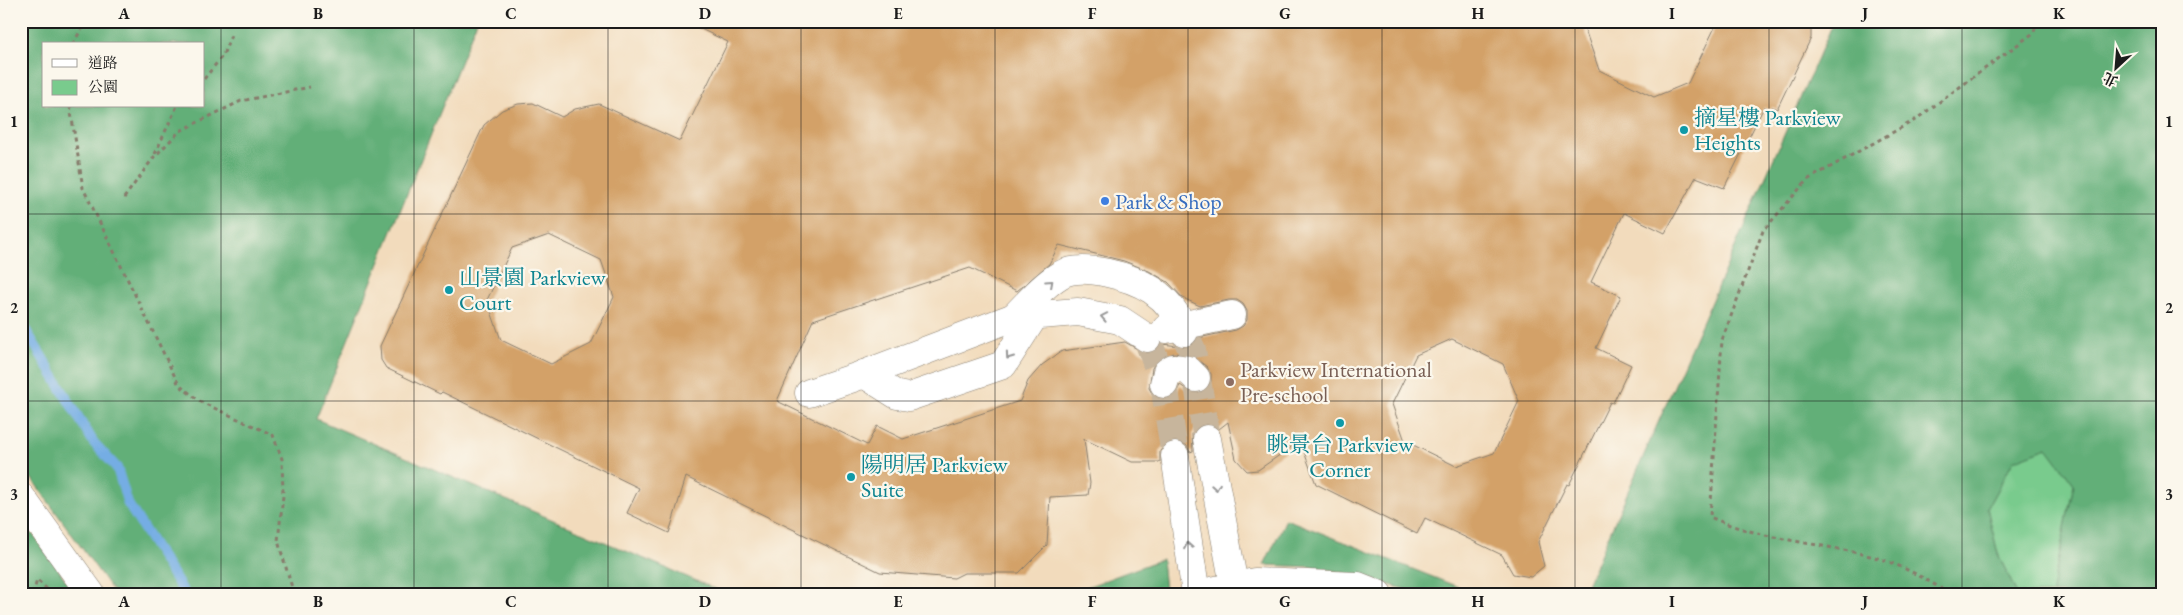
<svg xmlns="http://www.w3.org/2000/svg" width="2183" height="615" viewBox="0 0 2183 615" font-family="'EB Garamond','Noto Serif TC',serif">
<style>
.green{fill:#79cb8d;stroke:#4a7454}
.forest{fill:#62af78;stroke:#3f664a;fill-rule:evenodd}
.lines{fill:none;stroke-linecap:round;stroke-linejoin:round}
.stream{stroke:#75ade4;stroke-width:10}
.building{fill:#d3a167;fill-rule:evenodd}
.minor-tunnel{stroke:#c7b59c;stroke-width:28;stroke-dasharray:28 14;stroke-linecap:butt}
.minor-casing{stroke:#877c6c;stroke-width:29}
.path{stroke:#877c6c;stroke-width:3;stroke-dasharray:4 4;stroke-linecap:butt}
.minor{stroke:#fff;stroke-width:28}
.oneway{stroke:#999}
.grid{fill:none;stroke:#1c1c1c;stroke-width:1;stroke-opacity:0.55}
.culture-dot{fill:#0f9aa8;stroke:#fbf7ec;stroke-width:2}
.shop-dot{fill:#3f7fe0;stroke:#fbf7ec;stroke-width:2}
.education-dot{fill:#8d6e63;stroke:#fbf7ec;stroke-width:2}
.labels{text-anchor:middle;stroke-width:4.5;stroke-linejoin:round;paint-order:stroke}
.culture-label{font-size:22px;fill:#0d838f;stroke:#fbf7ec;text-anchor:start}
.shop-label{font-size:22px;fill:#366cbe;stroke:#fbf7ec;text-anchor:start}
.education-label{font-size:22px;fill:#785e54;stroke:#fbf7ec;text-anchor:start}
.neatline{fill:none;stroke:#1c1c1c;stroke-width:2}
.grid-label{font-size:16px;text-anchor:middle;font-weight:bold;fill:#1c1c1c}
</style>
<rect width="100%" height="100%" fill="#fbf7ec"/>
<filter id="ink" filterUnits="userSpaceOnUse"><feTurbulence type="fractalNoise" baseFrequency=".02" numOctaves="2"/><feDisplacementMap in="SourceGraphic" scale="10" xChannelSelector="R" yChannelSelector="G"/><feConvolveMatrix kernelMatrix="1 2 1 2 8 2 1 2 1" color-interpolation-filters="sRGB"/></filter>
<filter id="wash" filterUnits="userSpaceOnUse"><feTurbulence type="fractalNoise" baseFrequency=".0096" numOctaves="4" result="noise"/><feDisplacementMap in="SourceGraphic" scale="20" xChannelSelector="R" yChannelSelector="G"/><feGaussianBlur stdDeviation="1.12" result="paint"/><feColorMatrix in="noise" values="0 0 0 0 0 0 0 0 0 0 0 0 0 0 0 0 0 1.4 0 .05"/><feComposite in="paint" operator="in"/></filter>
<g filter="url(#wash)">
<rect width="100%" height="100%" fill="#f2dbbc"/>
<path class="green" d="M2048,448l26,36 -22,107 2,3h-37l-19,-40 -11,-46 26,-48z"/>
<g class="forest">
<path d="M21,21h456l-161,398 411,175h-612l-94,-130zM44,44h160v62h-160z"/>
<path d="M1834,21h328v573h-108l-2,-3 22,-107 -27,-36 -34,13 -26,47 11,46 19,40h-434z"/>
<path d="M21,518l55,76h-55z"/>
<path d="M1286,519l190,75h-54l-64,-18 -42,-9 -52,-2z"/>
<path d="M1162,559l3,31 -6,4h-91z"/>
</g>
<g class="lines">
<path class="stream" d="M21,322l73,121 23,25 11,36 57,90"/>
</g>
<g id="blocks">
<path class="building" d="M684,21h898l17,49 55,27 34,-14 30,-62h93v17l-34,71 -5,-2 -1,3 -7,-3 -40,81 -28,-11 -31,56 -41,-20 -33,69 30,14 -25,52 35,17 -18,38 -3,-1 -41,83 -2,-1 -29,58 6,24 -13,11 -18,-3 -11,-19 -77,-37 -8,16 -101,-50 -16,-43 -42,29 -11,1 -11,-12 -8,-37 -9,7 -7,-5h-8l-7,3 -5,7 1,17 -3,1 -3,-6 -7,-5h-7l-7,3 -6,7v11h-28l-48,-23 6,44 -2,12 -38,2 -3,48 -28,28h-55l-10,5 -74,-6 -194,-95 -17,56 -42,-20 12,-25 -197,-96 -2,2 -54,-26 -5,-8 -1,-14 104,-221 18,-15 16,-6 15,-1 29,14 13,-8 24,-5 81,37 48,-99zM549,235l52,25 13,37 -23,47 -40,20 -50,-24 -14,-40 25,-52zM1059,245l65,16 25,10 19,11 15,16 17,8 29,-6h8l6,4 4,7v9l-4,6 -7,4 -38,8 -9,9 -28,-3 -7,8 -8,2 -21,-12 -63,9 -20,14 -14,16 -8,20 -117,38 -26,-13 -10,19 -90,-44 36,-81 157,-52 47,23 32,-27zM1452,339l51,25 16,37 -25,52 -38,13 -51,-25 -13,-37 24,-49zM1174,353l17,2 16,12 4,7v8l-4,7 -7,4h-8l-12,-8 -4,9 -7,5h-8l-8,-4 -4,-7 3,-20 6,-9z"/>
</g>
</g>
<g filter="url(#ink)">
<use href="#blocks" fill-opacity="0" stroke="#877c6c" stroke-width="1"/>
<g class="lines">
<g class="minor-tunnel">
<path d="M1184,332l8,18 15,89"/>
<path d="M1147,338l17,46 11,72"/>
</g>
<g class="minor-casing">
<g id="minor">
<path d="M1014,317c14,-14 29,-32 46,-42 22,-13 72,2 92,15 15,10 26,25 32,42"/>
<path d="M1166,329l66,-14"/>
<path d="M864,374l33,21 12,2 94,-32 32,-50"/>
<path d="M1164,384l3,-12 6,-4 15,2 8,8"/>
<path d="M809,393l47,-16 158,-60 64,-5 42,8 27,18"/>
<path d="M1207,439l27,146"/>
<path d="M1175,456l21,138"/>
<path d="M21,497l70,97"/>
<path d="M1197,594l58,-12 103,4 20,8"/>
</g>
</g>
<g class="path">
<path d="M73,44l13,-23"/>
<path d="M204,79l19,-24 9,-22"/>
<path d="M70,106l13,82 96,197 22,17 72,33 9,24 1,37 -5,45 16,53"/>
<path d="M155,154l22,-48"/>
<path d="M124,198l30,-41 26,-26 61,-30 69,-14"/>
<path d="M33,594l4,-14 10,9"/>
<path d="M1950,594c-24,-15 -48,-29 -76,-37 -56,-15 -110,-16 -164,-40l12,-177 41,-109 44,-51 108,-60 117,-86 7,-13"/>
</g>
<use href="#minor" class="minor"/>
</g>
<defs><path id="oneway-chevron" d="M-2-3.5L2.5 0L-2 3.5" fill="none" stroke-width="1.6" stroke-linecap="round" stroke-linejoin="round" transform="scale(1.25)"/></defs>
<g class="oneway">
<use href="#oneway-chevron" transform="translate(1050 283) rotate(-42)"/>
<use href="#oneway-chevron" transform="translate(1104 317) rotate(-169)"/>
<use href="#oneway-chevron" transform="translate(1009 356) rotate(125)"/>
<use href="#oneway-chevron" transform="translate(1216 487) rotate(80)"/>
<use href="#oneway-chevron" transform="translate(1188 546) rotate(-99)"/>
</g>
</g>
<path class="grid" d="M221,21v573M414,21v573M608,21v573M801,21v573M995,21v573M1188,21v573M1382,21v573M1575,21v573M1769,21v573M1962,21v573M21,214h2141M21,401h2141"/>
<g class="culture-dot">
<circle cx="1684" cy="130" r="5"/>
<circle cx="449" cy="290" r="5"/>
<circle cx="1340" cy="423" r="5"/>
<circle cx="851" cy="477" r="5"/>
</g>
<circle class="shop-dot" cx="1105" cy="201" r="5"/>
<circle class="education-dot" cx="1230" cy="382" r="5"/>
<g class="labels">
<g class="culture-label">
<text x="1694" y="125">摘星樓 Parkview<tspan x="1694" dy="25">Heights</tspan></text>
<text x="459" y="285">山景園 Parkview<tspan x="459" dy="25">Court</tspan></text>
<text x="1340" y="452" text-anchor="middle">眺景台 Parkview<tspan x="1340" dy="25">Corner</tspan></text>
<text x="861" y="472">陽明居 Parkview<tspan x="861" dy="25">Suite</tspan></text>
</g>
<g class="shop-label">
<text x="1115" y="209">Park &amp; Shop</text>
</g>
<g class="education-label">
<text x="1240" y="377">Parkview International<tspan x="1240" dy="25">Pre-school</tspan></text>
</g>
</g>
<rect width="2183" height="615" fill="none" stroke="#fbf7ec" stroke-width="55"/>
<rect x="42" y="42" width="162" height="65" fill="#fbf7ec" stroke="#a29f99"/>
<rect x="52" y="59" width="25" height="8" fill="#ffffff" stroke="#a29f99"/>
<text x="88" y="68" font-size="15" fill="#1c1c1c">道路</text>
<rect x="52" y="80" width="25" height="15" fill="#79cb8d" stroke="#a29f99"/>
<text x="88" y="92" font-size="15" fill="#1c1c1c">公園</text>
<g transform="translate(2116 68) rotate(206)" stroke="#fbf7ec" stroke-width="4" paint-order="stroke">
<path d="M0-4L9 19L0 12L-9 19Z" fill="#1c1c1c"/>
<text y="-8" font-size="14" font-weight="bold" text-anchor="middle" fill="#1c1c1c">北</text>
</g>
<rect x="28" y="28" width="2128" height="560" class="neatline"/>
<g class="grid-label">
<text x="124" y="19">A</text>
<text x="318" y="19">B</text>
<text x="511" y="19">C</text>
<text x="705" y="19">D</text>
<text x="898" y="19">E</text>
<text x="1092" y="19">F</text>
<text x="1285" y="19">G</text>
<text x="1478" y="19">H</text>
<text x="1672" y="19">I</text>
<text x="1865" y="19">J</text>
<text x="2059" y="19">K</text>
<text x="14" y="127">1</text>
<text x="2169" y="127">1</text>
<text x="14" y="313">2</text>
<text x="2169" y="313">2</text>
<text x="14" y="500">3</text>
<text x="2169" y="500">3</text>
<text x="124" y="607">A</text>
<text x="318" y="607">B</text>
<text x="511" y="607">C</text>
<text x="705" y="607">D</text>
<text x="898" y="607">E</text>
<text x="1092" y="607">F</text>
<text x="1285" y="607">G</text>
<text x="1478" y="607">H</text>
<text x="1672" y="607">I</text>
<text x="1865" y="607">J</text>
<text x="2059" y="607">K</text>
</g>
</svg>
